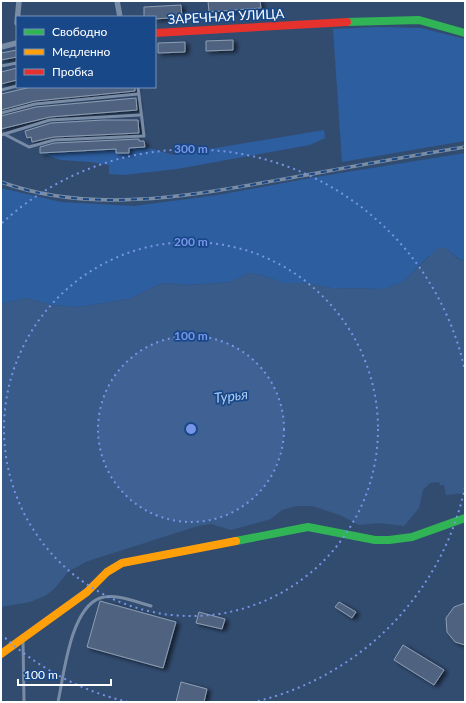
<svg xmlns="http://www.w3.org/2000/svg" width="466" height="703" viewBox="0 0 466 703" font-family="Lato,sans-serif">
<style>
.green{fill:#2d5ea0}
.water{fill:#385b89}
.building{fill:#4f6480;stroke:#8d9db3;filter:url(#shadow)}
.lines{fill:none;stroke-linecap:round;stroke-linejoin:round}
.lane{stroke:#798ca5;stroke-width:3}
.street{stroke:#798ca5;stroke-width:5.5}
.fast{stroke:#30b455;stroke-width:8}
.slow{stroke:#ff9f0a;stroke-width:8}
.jam{stroke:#e5322d;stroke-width:8}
.rail-casing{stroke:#7a8da3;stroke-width:3.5}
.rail{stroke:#194889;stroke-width:2;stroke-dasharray:6;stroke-linecap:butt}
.ring{fill:none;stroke:#7795e8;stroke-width:2;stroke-dasharray:2 4}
.labels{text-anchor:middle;stroke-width:3.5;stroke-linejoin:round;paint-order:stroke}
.street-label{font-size:13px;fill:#fff;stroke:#194889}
.water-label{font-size:14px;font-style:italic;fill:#aecdf5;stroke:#194889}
.centre{fill:#7795e8;stroke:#194889;stroke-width:2}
.ring-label{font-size:12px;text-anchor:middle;font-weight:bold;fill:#7795e8;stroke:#194889;stroke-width:3.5;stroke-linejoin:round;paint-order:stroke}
</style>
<defs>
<filter id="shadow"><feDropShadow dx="3.5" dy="2" stdDeviation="2" flood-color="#0009"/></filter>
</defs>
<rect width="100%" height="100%" fill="#324c70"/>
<g class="green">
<path d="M378,27l43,1 44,11v102l-123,21 -9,-133z"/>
<path d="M324,130l1,8 -15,7 -133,24 -53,6 -15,-1v-9l-19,-3 -29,-2 -21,-7 76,-4v4h13v-5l16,-1 29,8z"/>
<path d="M465,153v108l-6,-2 -13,-11 -18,9 -24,24 -19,8 -54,-1 -23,-5h-25l-18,-7 -16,-3 -19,9 -40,3 -28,-2 -33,16 -50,8 -27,-2 -26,-7 -25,6v-116l60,14 73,4 84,-11 98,-18z"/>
</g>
<path class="water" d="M438,248h8l12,11 7,2v232l-19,2 -2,-10h-4l-1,-3 -9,1 -7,7 -4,18 -15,18 -25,-3 -20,2 -19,-10 -28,-9h-15l-15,4 -11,9 -40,11 -20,-6 -13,2 -110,35 -19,10 -15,18 -9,7 -15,6 -29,5v-303l25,-6 26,7 27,2 50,-8 33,-16 28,2 40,-3 19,-9 16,3 18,7h25l23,5 54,1 19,-8z"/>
<g class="building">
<path d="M208,1h52l1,7 -52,4z"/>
<path d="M181,5l1,12 -27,2v-2h-11v-10z"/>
<path d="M233,40v10l-27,1v-10z"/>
<path d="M185,42v10l-27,1v-10z"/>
<path d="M17,50v7l-16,3v-7z"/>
<path d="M17,68v12l-16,4v-12z"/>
<path d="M31,87h104v4l-100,10 -34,9v-16z"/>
<path d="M136,98l1,12 -87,7 -49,12v-13l35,-9z"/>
<path d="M103,120h35l1,13 -85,4 -22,5 -1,-5 -4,1 -2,-7 26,-8z"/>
<path d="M139,139v2h5l1,6 -16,1v5h-13v-4l-76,4v-6l14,-4z"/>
<path d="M100,601l76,21 -13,46 -76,-21z"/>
<path d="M339,602l17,10 -4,6 -17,-11z"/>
<path d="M465,603v42l-10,-3 -8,-10 -1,-14 8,-11z"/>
<path d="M199,612l26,7 -3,10 -26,-6z"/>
<path d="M403,645l41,25 -10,15 -40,-25z"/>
<path d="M181,682l26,7 -3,13h-28z"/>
</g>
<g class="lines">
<g class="lane">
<path d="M1,66l16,-3"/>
<path d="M1,90l16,-4"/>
<path d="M1,113l34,-9 103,-10"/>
<path d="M4,134l25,13 25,-7 90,-4 -6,-49"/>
<path d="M1,135l49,-15 90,-5"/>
<path d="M23,641l1,61"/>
<path d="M58,702c6,-27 12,-93 42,-104 16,-5 36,4 51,8"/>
</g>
<g class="street">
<path d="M117,1l3,16"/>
<path d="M17,23l2,-22"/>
<path d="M1,47l16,-4"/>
</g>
<g class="fast">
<path d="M347,22l72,-2 46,13"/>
<path d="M236,541l72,-14 67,13h14l23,-3 53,-19"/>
</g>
<path class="slow" d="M1,654l86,-62 20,-20 15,-9 114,-22"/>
<path class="jam" d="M155,33l192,-11"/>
<g class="rail-casing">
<path id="rail" d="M1,182c96,35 202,11 300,-6 54,-10 109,-20 164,-29"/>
</g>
<use href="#rail" class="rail"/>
</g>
<circle cx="191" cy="429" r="93" fill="#7795e8" fill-opacity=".12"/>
<g class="ring">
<circle cx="191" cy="429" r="93"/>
<circle cx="191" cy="429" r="187"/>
<path d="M465 487A280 280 0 0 1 254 702M128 702A280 280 0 0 1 2 635M2 223A280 280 0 0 1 465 371"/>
</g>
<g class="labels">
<g class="street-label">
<text transform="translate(226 16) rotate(-3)" y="5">ЗАРЕЧНАЯ УЛИЦА</text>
</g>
<g class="water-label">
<text transform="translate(231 396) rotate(-7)" y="5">Турья</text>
</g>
</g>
<circle cx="191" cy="429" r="6" class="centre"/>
<g class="ring-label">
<text x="191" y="153">300 m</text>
<text x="191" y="246">200 m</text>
<text x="191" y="340">100 m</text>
</g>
<rect width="466" height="703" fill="none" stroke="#ffffff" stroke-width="4"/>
<rect x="16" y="16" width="140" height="72" fill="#194889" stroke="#7591b8"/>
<rect x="24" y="29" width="20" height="6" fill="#30b455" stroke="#7591b8"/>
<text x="52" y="36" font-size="12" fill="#ffffff">Свободно</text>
<rect x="24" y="49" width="20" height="6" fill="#ff9f0a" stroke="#7591b8"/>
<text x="52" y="56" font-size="12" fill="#ffffff">Медленно</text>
<rect x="24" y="69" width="20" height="6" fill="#e5322d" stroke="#7591b8"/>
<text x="52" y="76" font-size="12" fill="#ffffff">Пробка</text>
<path d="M18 679v6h93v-6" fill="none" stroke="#ffffff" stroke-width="2"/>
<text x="24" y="679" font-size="12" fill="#ffffff" stroke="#194889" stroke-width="3" paint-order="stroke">100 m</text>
</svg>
